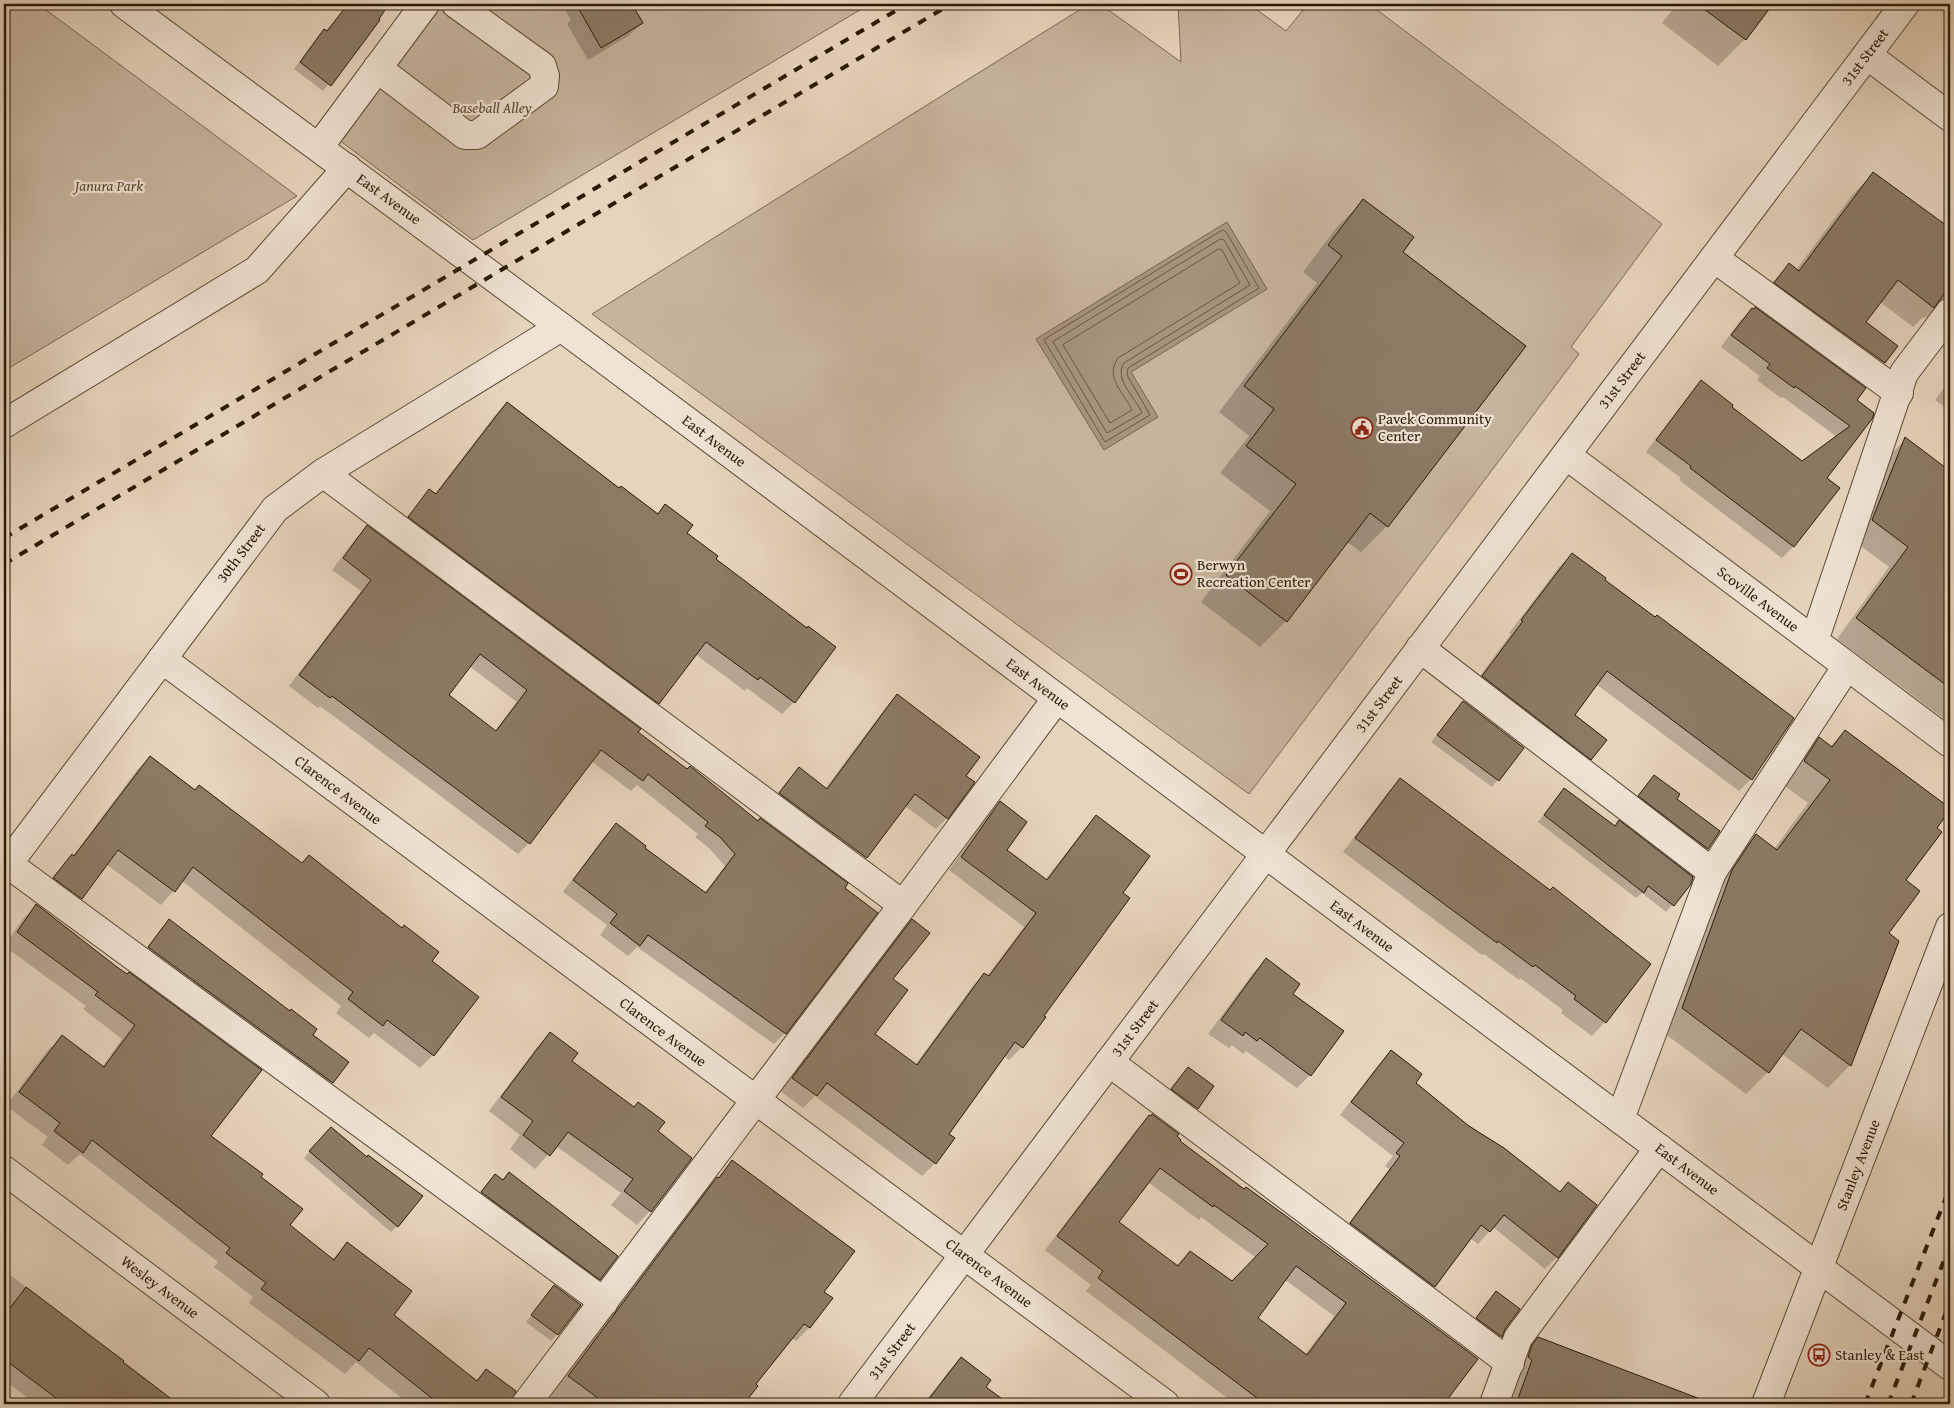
<svg xmlns="http://www.w3.org/2000/svg" width="1954" height="1408" viewBox="0 0 1954 1408" font-family="'Gentium Book Plus',serif">
<style>
.green{fill:#c6b59e;stroke:#776852}
.water{fill:#a5957f;stroke:#73644f}
.shadow{fill:#0003;fill-rule:evenodd}
.lines{fill:none;stroke-linecap:round;stroke-linejoin:round}
.shore{stroke:#665842;stroke-width:1}
.building{fill:#8b7b65;stroke:#281a06;fill-rule:evenodd}
.minor-casing{stroke:#584934;stroke-width:30}
.minor{stroke:#efe4d4;stroke-width:28}
.rail{stroke:#281a06;stroke-width:4;stroke-dasharray:9 9;stroke-linecap:butt}
.labels{text-anchor:middle;stroke-width:4.5;stroke-linejoin:round;paint-order:stroke}
.street-label{font-size:15px;fill:#281a06;stroke:#efe4d4}
.park-label{font-size:15px;font-style:italic;fill:#574834;stroke:#efe4d4}
.poi-label{font-size:15px;fill:#281a06;stroke:#efe4d4;text-anchor:start}
</style>
<rect width="100%" height="100%" fill="#e6d5bd"/>
<filter id="stains"><feTurbulence type="fractalNoise" baseFrequency=".004" numOctaves="4"/><feColorMatrix values="0 0 0 0 .2 0 0 0 0 .09 0 0 0 0 .02 0 0 0 .5 -.17"/></filter>
<radialGradient id="worn" r=".72"><stop offset=".6" stop-color="#630" stop-opacity="0"/><stop offset="1" stop-color="#630" stop-opacity=".3"/></radialGradient>
<g class="green">
<path d="M4,4h34l259,192 -293,175z"/>
<path d="M439,4h431l-397,236 -134,-100z"/>
<path d="M1089,4h11l81,58 -3,-58h71l37,27 22,-27h61l293,220 -91,123 8,7 -330,440 -657,-480z"/>
</g>
<path class="water" d="M1227,222l40,67 -136,83 27,45 -54,33 -68,-111z"/>
<g class="shadow">
<path d="M195,4h12l-5,5z"/>
<path d="M348,4h40l-65,87 -29,-22 24,-32 6,-6 2,1z"/>
<path d="M561,4h70l11,19 -14,13 -40,24 -21,-36 4,-4z"/>
<path d="M1677,4h95l-27,35 -27,27 -56,-43z"/>
<path d="M1873,174l73,53 4,1v114l-5,-4 -13,-22 -10,2 -9,9 -33,-25 -16,21 32,23 -12,17 -20,20 -95,-98 20,-20 7,5 57,-76z"/>
<path d="M1364,200l37,52 -14,274 -26,26 -14,-10 -61,79 -26,26 -59,-45 69,-91 -50,-38 29,-37 -30,-24 98,-129 -14,-11 34,-45z"/>
<path d="M1752,310l103,90 18,13 -48,66 13,9 -45,59 -11,11 -103,-78 2,-2 -35,-26 44,-58 11,-12 29,25 72,55 35,-25 -54,-40 -2,1 -24,-18 3,-4 -39,-29 19,-26z"/>
<path d="M1950,380v31l-15,-11z"/>
<path d="M507,403l112,87 37,25 9,-9 21,27 28,27 93,69 28,18 -41,55 -12,12 -35,-26 -2,3 -50,-37 -37,49 -11,12 -250,-186 32,-38 5,4 61,-80z"/>
<path d="M1906,439l40,30 4,-5v259l-113,-84 52,-72 -36,-27 33,-81z"/>
<path d="M367,527l269,205 122,90 27,211 -11,11 -137,-97 -9,9 -28,-21 7,-10 -44,-33 42,-56 11,-11 28,23 60,45 21,-27 -16,-18 -14,-11 3,-3 -61,-49 -6,6 -40,-30 -62,82 -11,11 -198,-148 -2,2 -29,-22 72,-95 -29,-21 24,-32zM469,666l48,36 -22,29 -48,-36z"/>
<path d="M1572,554l31,26 148,199 -12,12 -143,-107 -23,32 17,43 -12,12 -108,-82 41,-55 -2,-1 50,-66z"/>
<path d="M897,696l67,80 9,7 -26,35 -11,11 -31,-23 -39,52 -11,11 -86,-64 19,-25 11,-11 26,20 61,-82z"/>
<path d="M1463,702l59,46 -30,39 -61,-45z"/>
<path d="M1845,731l90,97 -31,52 -17,53 11,8 -48,124 -22,23 -46,-34 -14,18 -22,22 -86,-64 50,-136 23,-36 23,-22 18,13 34,-46 -26,-19 15,-23 22,-22 11,8z"/>
<path d="M150,757l45,34 106,73 8,-8 122,105 47,36 -45,58 -13,13 -46,-35 -5,5 -33,-25 5,-7 -159,-125 -21,24 -55,-41 -25,35v-2l-28,-21 20,-20 64,-86z"/>
<path d="M1654,777l21,22 43,32 -17,24 -68,-52z"/>
<path d="M1400,780l205,242 -13,14 -31,-23 2,-3 -43,-32 -1,2 -35,-26 -2,1 -139,-103 44,-59z"/>
<path d="M1564,789l126,95 -24,28 -24,-19 -6,5 -98,-76z"/>
<path d="M1000,803l5,47 40,30 39,-50 13,-13 24,76 -99,154 -13,13 -5,-4 -57,78 6,4 -18,25 -13,13 -107,-80 -12,12 -23,-17 119,-158 13,-13 -38,114 41,31 57,-78 12,-13 3,2 37,-49 -75,-57 38,-54z"/>
<path d="M51,878l29,21 -12,12 -27,-19z"/>
<path d="M36,906l80,62 94,168 49,41 29,49 44,34 15,-16 45,71 83,66 11,-10 23,30 1,3h-101l-53,-42 -11,12 -96,-71 4,-6 -39,-30 4,-5 -138,-108 -12,11 -26,-20 6,-8 -42,-31 42,-56 14,-13 40,30 20,-28 -39,-30 3,-3 -82,-60 19,-27z"/>
<path d="M169,920l178,142 -21,27 -184,-135z"/>
<path d="M1266,960l25,34 19,81 -13,13 -51,-37 -3,3 -11,-9 -3,3 -21,-14 45,-61z"/>
<path d="M551,1033l19,28 87,70 -7,80 -13,14 -26,-20 10,-12 -65,-47 -21,23 -25,-20 10,-14 -31,-24 48,-64z"/>
<path d="M1391,1052l23,31 55,44 90,65 9,-9 -11,74 -12,12 -52,-42 -15,17 -8,-6 -36,48 -12,12 -83,-62 50,-67 -4,-3 8,-10 -53,-41 39,-51z"/>
<path d="M1188,1068l25,19 -23,27 -24,-18z"/>
<path d="M1149,1117l26,20 3,5 298,217 -34,45h-207l-149,-113 5,-6 -46,-35 91,-120zM1148,1182l51,38 2,-3 55,41 -24,25 -42,-31 -14,14 -59,-44zM1284,1279l50,37 -29,39 -49,-37z"/>
<path d="M324,1135l73,91 -6,6 -87,-74z"/>
<path d="M732,1162l91,130 8,6 -22,30 -13,13 -5,-3 -37,47 2,1 -14,18h-197l159,-212z"/>
<path d="M495,1175l104,104 -9,9 -117,-86z"/>
<path d="M4,1270l172,134h-140l-32,-24z"/>
<path d="M554,1286l3,48 -6,7 -25,-19z"/>
<path d="M1496,1293l8,35 -3,8 -7,6 -24,-17z"/>
<path d="M1539,1338l171,66h-210l12,-39z"/>
<path d="M961,1358l23,29 23,17h-84l26,-33z"/>
</g>
<g class="lines">
<g class="shore">
<path d="M1223,230l3,2 33,56 -131,80 -1,7 23,40 -45,27 -61,-102z"/>
<path d="M1221,239l3,1 26,45 -126,78c-11,16 12,35 18,50l-35,20 -54,-91z"/>
<path d="M1219,249l3,1 18,33 -122,75c-14,19 6,35 14,52l-22,13 -47,-78z"/>
</g>
</g>
<g class="building">
<path d="M348,4h41l-10,15 1,1 -49,66 -31,-24 24,-33 3,2z"/>
<path d="M576,4h56l11,19 -42,25z"/>
<path d="M1697,4h76l-27,36z"/>
<path d="M1873,172l77,56v58l-16,22 -36,-28 -32,42 32,24 -13,17 -111,-80 15,-20 10,8z"/>
<path d="M1363,199l51,38 -11,15 123,94 -138,181 -18,-14 -83,109 -61,-47 70,-91 -50,-38 28,-37 -30,-23 98,-130 -14,-11z"/>
<path d="M1755,307l111,81 -9,12 17,13 -2,6 -45,59 13,10 -46,59 -104,-79 1,-2 -35,-26 45,-60 32,25 -1,2 70,54 48,-35 -55,-40 -1,2 -27,-20 3,-4 -39,-29 21,-27 2,1z"/>
<path d="M507,402l112,86 2,-2 37,28 7,-10 28,21 -6,8 31,23 -2,3 91,69 1,-2 28,21 -41,56 -35,-26 -2,3 -52,-38 -47,62 -251,-187 21,-28 7,5z"/>
<path d="M1905,437l45,34v217l-94,-70 52,-71 -36,-27z"/>
<path d="M367,525l274,204 -3,3 49,37 3,-3 68,55 2,-3 88,65 -3,5 33,25 -92,121 -138,-99 -8,11 -30,-23 7,-9 -44,-34 43,-57 30,23 -1,2 61,45 29,-39 -15,-17 -15,-11 3,-4 -60,-48 -5,7 -42,-31 -71,94 -198,-148 -2,2 -31,-23 72,-95 -28,-22zM480,654l47,36 -31,41 -47,-36z"/>
<path d="M1572,553l34,25 -1,2 50,37 2,-2 137,103 -42,62 -145,-109 -32,44 32,25 -16,20 -109,-84 41,-55 -2,-1z"/>
<path d="M897,694l83,63 -14,19 9,6 -27,37 -33,-25 -48,64 -88,-65 20,-26 28,22z"/>
<path d="M1463,701l61,47 -25,33 -62,-46z"/>
<path d="M1845,730l105,78v2l-13,18 5,4 -36,48 14,11 -31,42 10,8 -48,125 -50,-37 -32,44 -87,-65 50,-138 24,-36 21,16 53,-70 -26,-19 15,-24 13,10z"/>
<path d="M150,756l45,34 4,-5 103,78 7,-8 93,73 2,-3 35,27 -7,9 47,36 -45,59 -47,-36 -4,6 -35,-27 5,-7 -160,-125 -18,25 -57,-42 -36,49 -29,-21 19,-24 2,2z"/>
<path d="M1654,775l26,19 -3,5 43,32 -12,18 -70,-53z"/>
<path d="M1400,778l150,112 3,-3 98,77 -45,59 -32,-24 2,-3 -41,-31 -2,2 -35,-26 -1,2 -142,-105z"/>
<path d="M1564,788l51,38 4,-6 74,57 -2,7 -17,22 -26,-20 -4,7 -100,-78z"/>
<path d="M1000,801l27,21 -20,28 40,30 49,-65 54,41 -27,37 7,5 -86,118 2,1 -23,31 -8,-6 -66,92 6,4 -19,26 -109,-81 -10,13 -25,-18 120,-159 18,14 -37,46 15,11 -33,44 42,31 67,-92 5,3 47,-63 -75,-56z"/>
<path d="M36,904l81,63 10,7 2,-2 133,98 -51,66 52,38 -2,3 42,32 -13,16 44,35 13,-18 65,49 -18,24 83,66 9,-12 30,22 -5,13h-72l-70,-56 -10,13 -98,-72 5,-6 -40,-30 4,-5 -138,-108 -9,13 -29,-22 6,-8 -41,-31 43,-57 42,32 31,-42 -40,-30 3,-3 -81,-60z"/>
<path d="M169,919l121,92 1,-2 26,20 -4,6 36,27 -16,21 -185,-136z"/>
<path d="M1266,958l34,26 -7,10 51,37 -33,45 -51,-38 -3,3 -12,-9 -2,4 -22,-16z"/>
<path d="M550,1032l28,21 -6,8 62,46 4,-5 27,20 -7,9 34,27 -41,54 -27,-21 9,-12 -65,-47 -18,24 -27,-21 10,-14 -32,-24z"/>
<path d="M1391,1050l31,24 -6,9 53,43 35,22 56,44 8,-10 29,23 -39,53 -54,-43 -14,17 -9,-7 -46,62 -85,-64 50,-67 -4,-3 8,-10 -53,-41z"/>
<path d="M1188,1067l26,19 -16,23 -27,-20z"/>
<path d="M1152,1114l27,20 -2,2 4,4 -1,1 64,48 2,-2 40,29 192,143 -34,45h-179l-167,-126 5,-7 -46,-35 92,-121 2,1zM1160,1168l53,39 1,-2 54,39 -36,37 -42,-30 -12,15 -59,-44zM1296,1266l50,37 -39,52 -49,-37z"/>
<path d="M331,1127l36,30 1,-2 55,41 -25,31 -89,-76z"/>
<path d="M732,1160l123,91 -31,41 9,6 -23,30 -6,-4 -48,60 2,2 -14,18h-138l-38,-28 149,-199 2,1z"/>
<path d="M509,1172l109,84 -18,24 -119,-88 14,-18 8,6z"/>
<path d="M554,1285l27,20 -23,30 -27,-20z"/>
<path d="M26,1287l98,74 -1,1 55,42h-114l-60,-45v-43z"/>
<path d="M1496,1291l24,18 -15,20 -3,8 -26,-19z"/>
<path d="M1538,1337l170,65v2h-192l16,-44 -4,-3 4,-12z"/>
<path d="M961,1357l30,23 -5,7 23,17h-84z"/>
</g>
<g class="lines">
<g class="minor-casing">
<g id="minor">
<path d="M124,4l437,323 1389,1039"/>
<path d="M1867,55l83,62"/>
<path d="M377,68l88,67h12l67,-49 1,-10 -3,-10 -86,-62"/>
<path d="M319,147l106,-143"/>
<path d="M1714,258l185,135"/>
<path d="M4,424l253,-154 90,-102"/>
<path d="M1566,455l384,288"/>
<path d="M323,473l580,432"/>
<path d="M1814,641l90,-268 46,-61"/>
<path d="M1420,648l292,224"/>
<path d="M162,659l1003,745"/>
<path d="M8,864l596,438"/>
<path d="M4,869l271,-360 48,-36 238,-146"/>
<path d="M1109,1062l401,301"/>
<path d="M1620,1119l92,-247 135,-206"/>
<path d="M4,1170l312,234"/>
<path d="M526,1404l377,-499 154,-207"/>
<path d="M852,1404l1053,-1400"/>
<path d="M1494,1404l24,-66 141,-190"/>
<path d="M1766,1404l184,-477"/>
</g>
</g>
<use href="#minor" class="minor"/>
<g class="rail">
<path d="M4,538l903,-534"/>
<path d="M4,564l947,-560"/>
<path d="M1865,1404l85,-217"/>
<path d="M1888,1404l62,-159"/>
<path d="M1911,1404l39,-102"/>
</g>
</g>
<defs>
<g id="civic-ring" transform="scale(1.125)"><circle r="9.5" fill="#efe4d4" stroke="#8f2418" stroke-width="1.5"/><path d="M-.6-6.5H3V-4.5H.6V-3L4-1V1h2V6H-6V1h2V-1L-.6-3ZM-1.2 2.5V6h2.4V2.5Z" fill="#8f2418"/></g>
<g id="stadium-ring" transform="scale(1.125)"><circle r="9.5" fill="#efe4d4" stroke="#8f2418" stroke-width="1.5"/><path d="M0-5a6.5 5 0 1 0 0 10a6.5 5 0 1 0 0-10ZM-3.5-1.8h7v3.6h-7Z" fill="#8f2418"/></g>
<g id="bus-ring" transform="scale(1.125)"><circle r="9.5" fill="#efe4d4" stroke="#8f2418" stroke-width="1.5"/><path d="M-5-6H5V4H4V6H2V4H-2V6H-4V4H-5ZM-3.5-4V0h7V-4ZM-3.5 1.2v1.5H-2V1.2ZM2 1.2v1.5H3.5V1.2Z" fill="#8f2418"/></g>
</defs>
<g fill-rule="evenodd">
<use href="#civic-ring" x="1362" y="428"/>
<use href="#stadium-ring" x="1181" y="574"/>
<use href="#bus-ring" x="1819" y="1355"/>
</g>
<g class="labels">
<g class="street-label">
<text transform="translate(1865 57) rotate(-53)" y="5">31st Street</text>
<text transform="translate(389 199) rotate(36)" y="5">East Avenue</text>
<text transform="translate(1622 380) rotate(-53)" y="5">31st Street</text>
<text transform="translate(714 441) rotate(37)" y="5">East Avenue</text>
<text transform="translate(241 553) rotate(-53)" y="5">30th Street</text>
<text transform="translate(1758 599) rotate(37)" y="5">Scoville Avenue</text>
<text transform="translate(1038 684) rotate(37)" y="5">East Avenue</text>
<text transform="translate(1379 704) rotate(-53)" y="5">31st Street</text>
<text transform="translate(338 790) rotate(37)" y="5">Clarence Avenue</text>
<text transform="translate(1362 926) rotate(37)" y="5">East Avenue</text>
<text transform="translate(1135 1028) rotate(-53)" y="5">31st Street</text>
<text transform="translate(663 1032) rotate(37)" y="5">Clarence Avenue</text>
<text transform="translate(1858 1165) rotate(-69)" y="5">Stanley Avenue</text>
<text transform="translate(1687 1169) rotate(37)" y="5">East Avenue</text>
<text transform="translate(989 1273) rotate(37)" y="5">Clarence Avenue</text>
<text transform="translate(160 1287) rotate(37)" y="5">Wesley Avenue</text>
<text transform="translate(892 1351) rotate(-53)" y="5">31st Street</text>
</g>
<g class="park-label">
<text x="492" y="113">Baseball Alley</text>
<text x="109" y="191">Janura Park</text>
</g>
<g class="poi-label">
<text x="1378" y="424">Pavek Community<tspan x="1378" dy="17">Center</tspan></text>
<text x="1197" y="570">Berwyn<tspan x="1197" dy="17">Recreation Center</tspan></text>
<text x="1835" y="1360">Stanley &amp; East</text>
</g>
</g>
<rect width="1954" height="1408" fill="none" stroke="#e6d5bd" stroke-width="20"/>
<rect x="5" y="5" width="1944" height="1398" fill="none" stroke="#281a06" stroke-width="2.5"/>
<rect x="10" y="10" width="1934" height="1388" fill="none" stroke="#281a06"/>
<rect width="100%" height="100%" filter="url(#stains)"/>
<rect width="100%" height="100%" fill="url(#worn)"/>
</svg>
